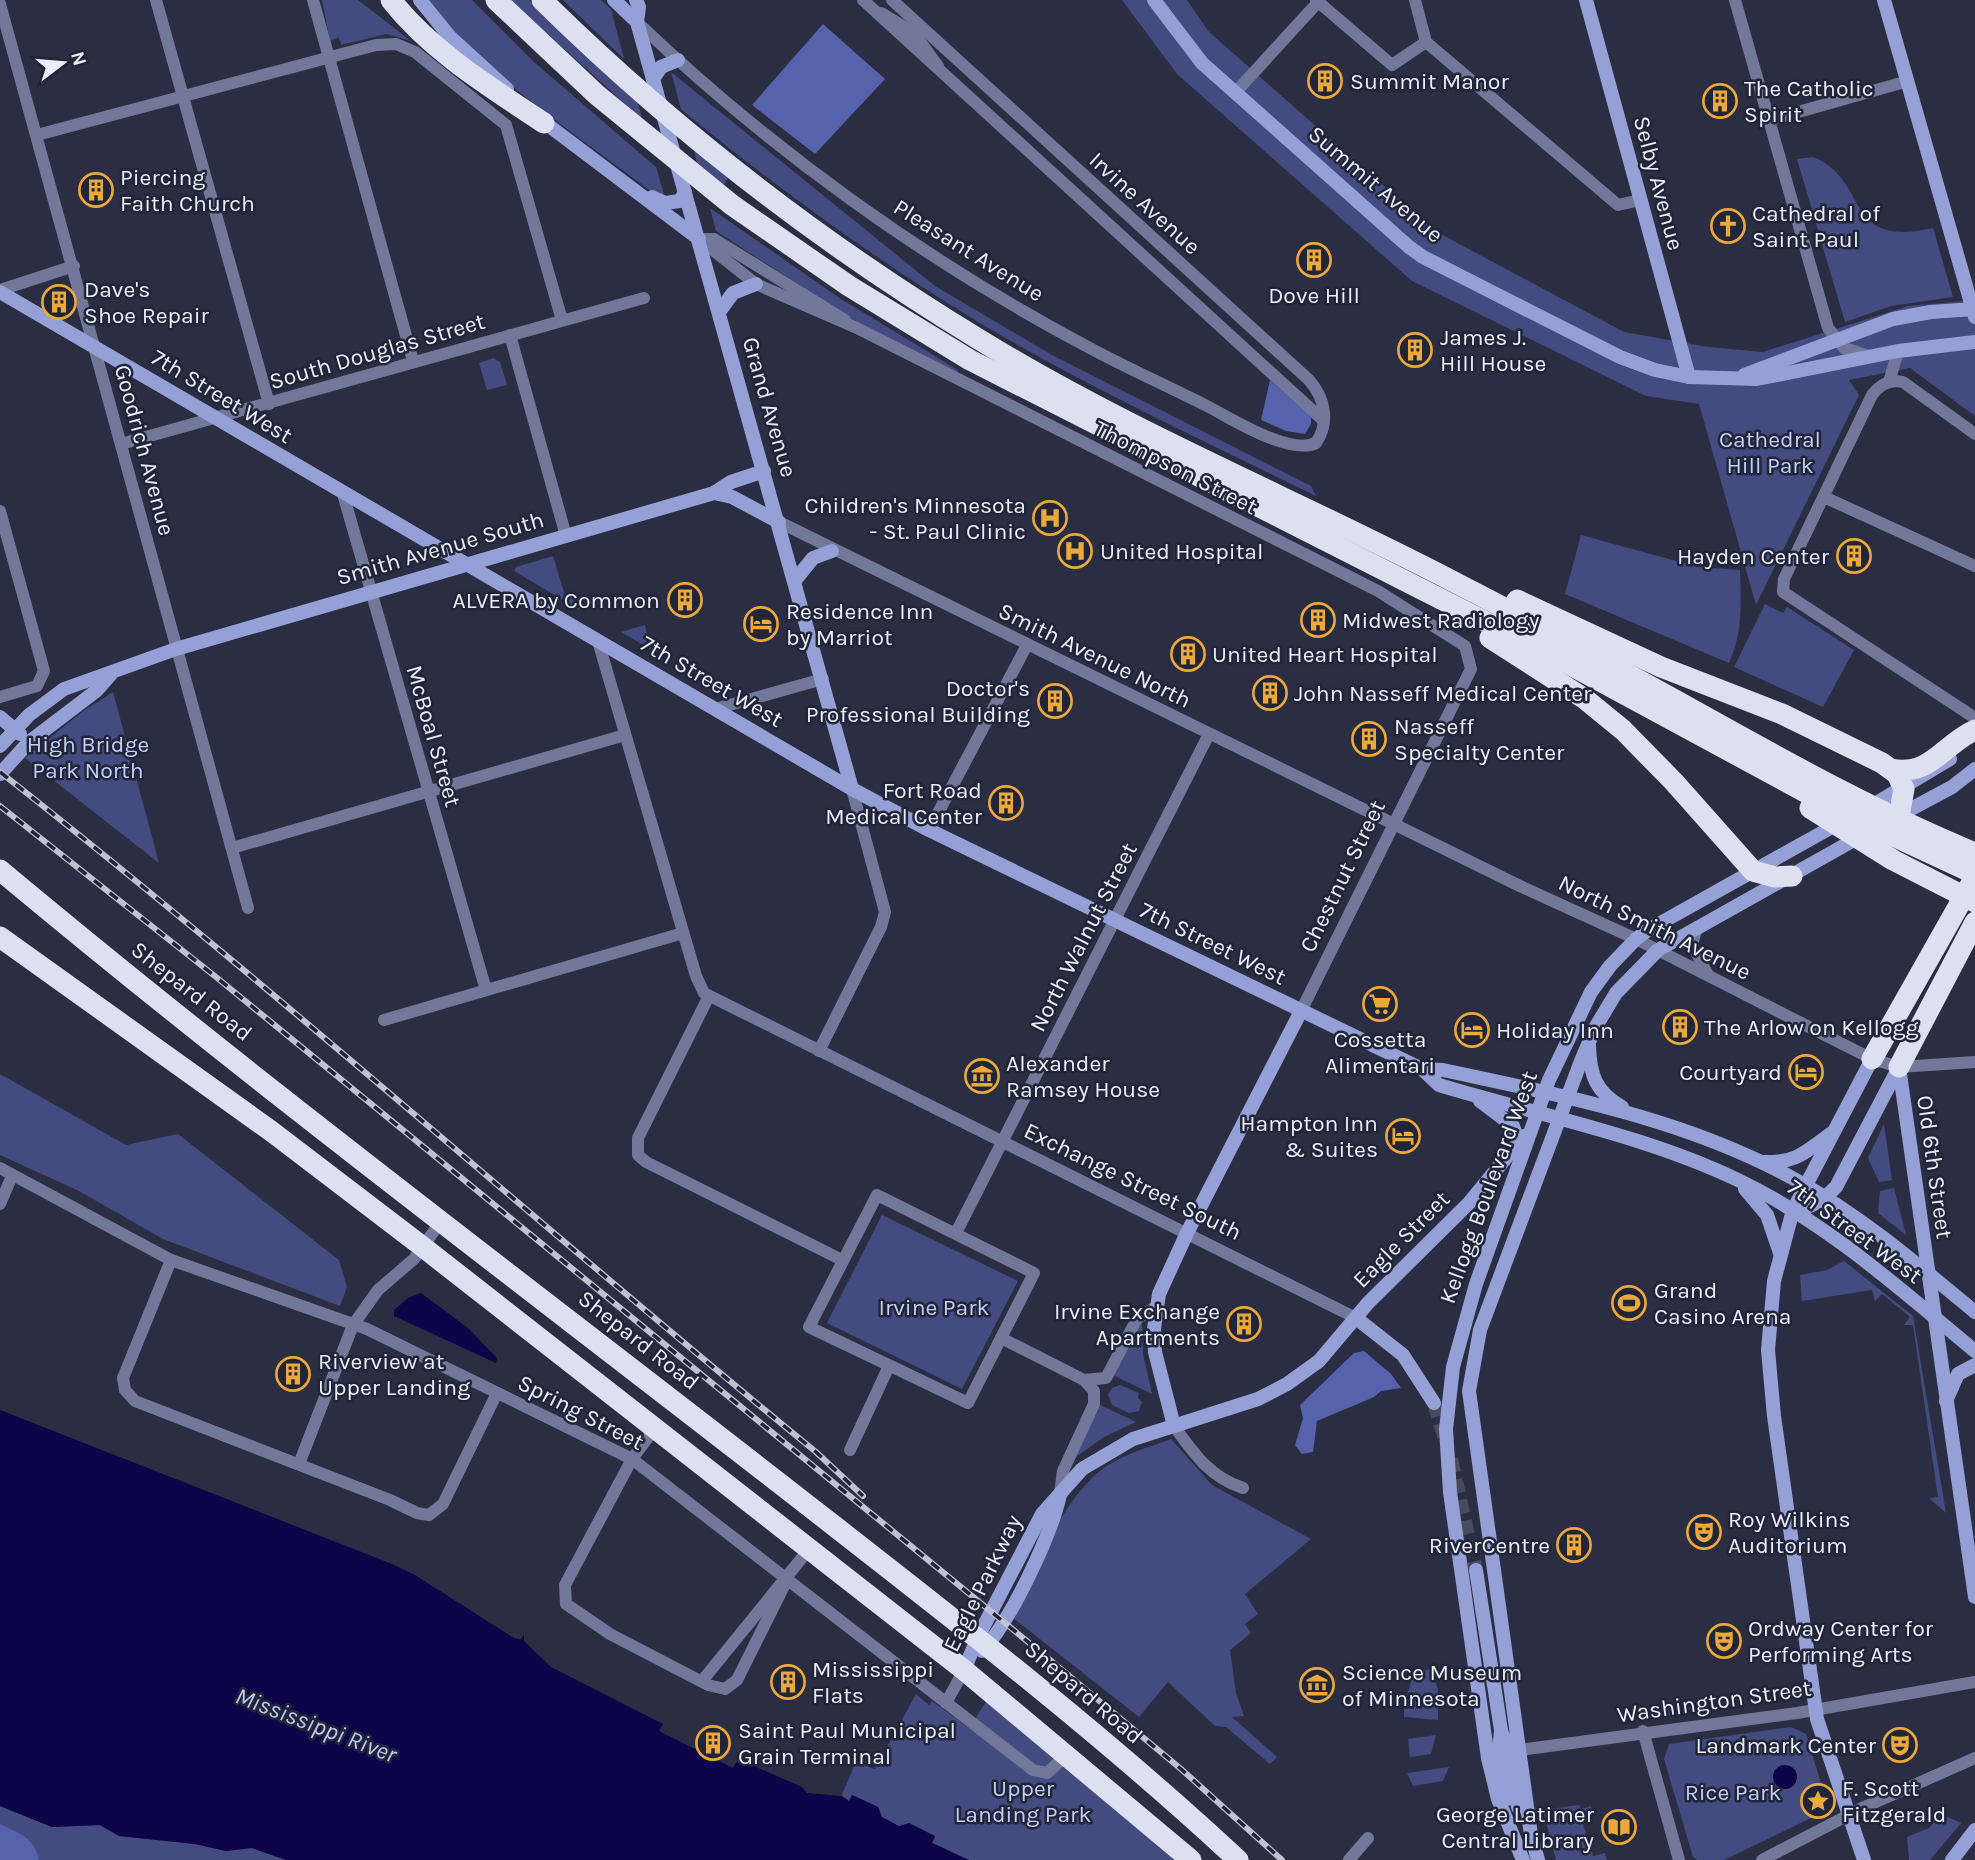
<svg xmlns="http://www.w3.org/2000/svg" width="1975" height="1860" viewBox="0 0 1975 1860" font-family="Karla,sans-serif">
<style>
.green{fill:#434b80}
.forest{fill:#5762ac}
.water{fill:#0e0449}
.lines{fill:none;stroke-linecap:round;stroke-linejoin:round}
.secondary-tunnel{stroke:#484b5e;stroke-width:14;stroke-dasharray:14 7;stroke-linecap:butt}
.street{stroke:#71789a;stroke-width:12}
.secondary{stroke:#95a0d6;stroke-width:14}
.highway{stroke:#dce0f1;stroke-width:21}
.rail-casing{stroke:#bfc2d1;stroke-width:6}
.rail{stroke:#212538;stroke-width:3.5;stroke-dasharray:10;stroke-linecap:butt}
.labels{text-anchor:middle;stroke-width:5;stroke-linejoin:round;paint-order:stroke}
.poi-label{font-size:23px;fill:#eaedfa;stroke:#212538;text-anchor:start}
.street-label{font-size:23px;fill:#eaedfa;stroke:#212538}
.park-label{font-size:23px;fill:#c4cdf7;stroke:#212538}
.water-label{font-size:24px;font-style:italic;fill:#c0c8f2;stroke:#212538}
</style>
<rect width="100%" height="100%" fill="#2b2e43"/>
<g class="green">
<path d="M322,0h36l53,41 -25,-7 -45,11 -2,-8 -9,4z"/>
<path d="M425,0h47l63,63 121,104 9,31 -9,-3c-81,-62 -165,-115 -231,-195z"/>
<path d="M510,0h19l109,103 4,16z"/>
<path d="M563,0h38l10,9 13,50z"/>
<path d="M1122,0h65l22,32 226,199 189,101 84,15 55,5 145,-46 67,-6v116l-65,-48 -61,12 10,15 -103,210 -57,-201 -53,-8 -234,-115 -235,-207z"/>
<path d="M671,72l264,214 117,69 259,131 5,10c-110,-54 -220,-105 -326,-167 -106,-63 -206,-136 -302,-214l-7,-6z"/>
<path d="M694,150l34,28 -4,7 -27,-22z"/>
<path d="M1813,157c58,23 28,92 120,71l20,69 -62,9 -46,16 -48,-163z"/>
<path d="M710,208l131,91 117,71 -1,6 -110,-60 -131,-85z"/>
<path d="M493,358l7,4 7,23 -20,5 -8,-27z"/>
<path d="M1581,535l117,32 42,3c1,33 3,62 -11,93l-164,-69z"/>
<path d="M553,556l13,43 10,-3 4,14 -66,-39 2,-4z"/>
<path d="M1765,604l18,9 4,-6 67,43 -31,57 -89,-40z"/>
<path d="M645,625v1l7,24 -31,-18z"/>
<path d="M113,692l46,171 -134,-105 57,-46z"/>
<path d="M0,1074l126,71 52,-11 161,126 8,27 -7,19 -177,-67 -84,-48 -79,-36z"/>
<path d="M1884,1124l8,56 -13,2 -11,-24z"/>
<path d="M1894,1188l12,47 -28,-22 2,-22z"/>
<path d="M882,1215l136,66 -56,108 -135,-66z"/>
<path d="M1844,1261l69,55 33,197 -17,-15 9,-1 -25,-172h-9l6,-8 -28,-23 -7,7 -3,-11 -70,11 -2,-26 27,-5z"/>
<path d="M1142,1323l1,31 9,40 -39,-19z"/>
<path d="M1120,1385l19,8 -1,5 4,4 -3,9 -10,2 -17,-8 -4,-10 4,-7z"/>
<path d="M1098,1404l38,18 -32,15 -28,20z"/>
<path d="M1171,1439l41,46 99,54 -66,55 13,20 -13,10 6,9 -21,17 6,43 8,23 -12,1 45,40 -7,7 -44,-37 -11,-1 -47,-44 -29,35 -126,-99c23,-48 42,-104 80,-141 20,-20 53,-29 78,-38z"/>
<path d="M1432,1669l6,21v30l-34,-3v-12l10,-33z"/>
<path d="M916,1694l13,11 3,-4 37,27 19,-29 192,161h-211c-13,-6 -24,-11 -37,-17l3,-6 -36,-10 -17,-10 -4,-10 -26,-12 -3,6 -8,-4 15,-35 19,7z"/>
<path d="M1665,1702l13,6h13l-4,5 -30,5 -1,-7z"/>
<path d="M1791,1727l15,7 20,66 -11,16 -91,44h-27l-4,-3 -29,-98 5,-15z"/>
<path d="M1436,1735l-5,19 -21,3 -2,-18z"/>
<path d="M1449,1767l-6,14 -30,5 -6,-13z"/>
<path d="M1579,1805l2,4 10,-3 2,9 -12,3 12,38 12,-3 2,7h-51l-13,-50z"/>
<path d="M0,1806l52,21 48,-2 19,11 76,8 31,7 26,-3 34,12h-286z"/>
<path d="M1941,1814l20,9 -31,37h-21l-2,-23 22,-9z"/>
</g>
<g class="forest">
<path d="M823,24l62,55 -70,75 -63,-49z"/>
<path d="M1270,380l41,37v7l-6,10 -19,-3 -25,-11z"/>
<path d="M1364,1351l27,23 10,14 -20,3 -7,6 -57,24 -4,31 -11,2 -7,-9 8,-27 -3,-13 54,-52z"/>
<path d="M0,1824c19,9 34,13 39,36h-39z"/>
</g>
<g class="water">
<path d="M421,1293l47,35 29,30 -1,5 -102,-47v-6l14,-12z"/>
<path d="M0,1410l392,154 23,11 99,63 7,1 3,-4v6l27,26 112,57 -4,7 74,37 5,-9 64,28 5,6 35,3 7,5 3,-6 26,12 4,10 17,9 10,-3 26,13 -3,7c13,6 24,11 37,17h-683l-34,-12 -26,3 -31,-7 -76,-8 -19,-11 -48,2 -52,-21z"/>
<circle cx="1785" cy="1777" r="12"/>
</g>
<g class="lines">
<g class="secondary-tunnel">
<path d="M1434,1403l11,36"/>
<path d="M1451,1459l25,111"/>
</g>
<g class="street">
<path d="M156,0l113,404"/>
<path d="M313,0l100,361"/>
<path d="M863,0l461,421"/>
<path d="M1316,0l76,65 34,-23"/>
<path d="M1415,0l11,42 192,163 22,-5"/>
<path d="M1735,0l93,328 16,20 25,8"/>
<path d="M0,4l248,904"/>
<path d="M881,13l33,20 24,33"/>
<path d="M637,22c133,127 287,238 449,324 39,21 79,39 119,59 26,13 84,51 111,38 14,-21 9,-45 -7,-63l-417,-380"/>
<path d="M1235,93l85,-93"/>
<path d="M1770,120l138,-39"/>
<path d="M37,135l339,-90 20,-1 19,8 91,73 56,195"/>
<path d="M699,239l57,45 101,44 521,263 87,55 6,23 -170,342"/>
<path d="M699,239h15l131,81"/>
<path d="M0,290l74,-24"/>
<path d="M510,335l56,201"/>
<path d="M1889,382l9,-31"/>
<path d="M1975,434l-72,-52c-14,-3 -23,3 -31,13l-88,184 -1,13 192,126"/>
<path d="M121,444l523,-146"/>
<path d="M343,494l143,496"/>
<path d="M1824,497l151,69"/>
<path d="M0,511l44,160 -7,15 -37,11"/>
<path d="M779,522l743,365 114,52 236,120 27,8 76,-5"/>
<path d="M598,641l98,335 8,17 652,325"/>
<path d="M715,709l108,-30"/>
<path d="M929,830l98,-185"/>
<path d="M232,848l393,-113"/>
<path d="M1697,927l-5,18 16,30"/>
<path d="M709,996l-71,142v17l8,7 196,98"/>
<path d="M384,1020l299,-87"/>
<path d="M819,1051l62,-124 4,-15 -33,-123"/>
<path d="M0,1168l171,92 196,69 265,130 401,311 14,3 21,-19"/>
<path d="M877,1195l157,78 -66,130 -159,-76z"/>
<path d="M0,1204l12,-28"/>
<path d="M956,1233l253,-499"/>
<path d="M171,1260l-48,118 2,12 10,11 255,99 27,13 12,2 14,-11 54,-111"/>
<path d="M1001,1338l83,42 10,11v13l-31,67 -3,22"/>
<path d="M1084,1380l22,-2 31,-59 20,-13"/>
<path d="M1174,1426c20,28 36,51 69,62"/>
<path d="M655,1428l-23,31 -67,126 1,19 44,30 98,51 17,4 12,-9 51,-102"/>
<path d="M850,1450l39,-84"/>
<path d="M299,1464l54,-139 25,-35 36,-31 28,-39"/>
<path d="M702,1681l108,-133"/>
<path d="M946,1703l18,-33"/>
<path d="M1643,1731l36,129"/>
<path d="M1512,1751l285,-38 178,-31"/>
<path d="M1349,1860l19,-22"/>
<path d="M1762,1860l98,-51 115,-51"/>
</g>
<g class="secondary">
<path d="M420,0l30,37 57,52"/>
<path d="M614,0l23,22 215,767"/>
<path d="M636,0l3,7 -2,15"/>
<path d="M1154,0l48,63 207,184 14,10 197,100 35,13 34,7 68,2 141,-28 77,-9"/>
<path d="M1586,0l103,377"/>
<path d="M1884,0l91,317"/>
<path d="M653,79l8,-12 17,-7"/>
<path d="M540,119l159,120"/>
<path d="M652,197l13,6 15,-2 5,-9"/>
<path d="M0,292l852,497 77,41 493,239 17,16c99,30 205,50 299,95 88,42 162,109 237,171"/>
<path d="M719,312l14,-19 23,-9"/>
<path d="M1744,375l149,-56 38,-7 44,-3"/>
<path d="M714,493l17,-11 33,-11"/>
<path d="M796,579l17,-21 19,-7"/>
<path d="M0,717l20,17"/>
<path d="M0,746l29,-31 35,-26 112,-40 538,-156 18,4 47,25"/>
<path d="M0,774l29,-32 67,-51 15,-17"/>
<path d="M1868,808l82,-49"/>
<path d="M1896,817l56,-30 23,-18"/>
<path d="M1589,1046c1,30 7,46 33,61"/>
<path d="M1899,1067l76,530"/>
<path d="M1422,1069l21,1c120,26 244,49 353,110 65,36 122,85 179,132"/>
<path d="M1480,1101l33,25 7,21"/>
<path d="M1763,1162c35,1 42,-10 69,-29"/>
<path d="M1745,1189l22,26 13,38"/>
<path d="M1793,1210c19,-2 30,-10 43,-23l63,-120"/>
<path d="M1356,1318l47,37 31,48"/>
<path d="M1946,1401l12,-27 17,-9"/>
<path d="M1174,1426l-19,-74 -1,-23 5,-35 28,-61 114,-222"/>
<path d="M1476,1570l25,160 -2,23 8,46"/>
<path d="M982,1651c29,-30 69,-116 78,-156"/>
<path d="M964,1670l14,-33 64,-123 40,-45 51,-30 125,-40 29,-15 32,-23 49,-58 101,-100 55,-67"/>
<path d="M1501,1731l9,20 8,56"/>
<path d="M1523,1860l-25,-61 -10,-41 -38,-266 -4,-63 7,-62 23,-83 73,-204 42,-88 19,-26 26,-27 12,-9 193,-108"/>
<path d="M1538,1860l-7,-25 -62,-444 11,-61 101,-269 14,-33 21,-35 42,-43 205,-115"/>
<path d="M1864,1860l-47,-141 -43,-303 -6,-66 6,-69 19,-71 79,-151"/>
<path d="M1952,1860l23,-30"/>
</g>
<g class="highway">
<path d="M391,0c40,51 99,87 153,123"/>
<path d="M496,0l101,95 135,110 117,81 121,74 595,302 281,152 129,60"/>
<path d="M542,0c132,130 280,244 438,340 153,94 322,162 480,245 72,37 144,76 215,115 99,55 195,110 300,153"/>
<path d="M1517,600l144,67 121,47 100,49 15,11 7,15 -5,27"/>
<path d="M1490,638l95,61 38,31 51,52 79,89 22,6 17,-1"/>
<path d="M1891,769c40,8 52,-25 84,-39"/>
<path d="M1810,808l83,52 82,42"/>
<path d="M0,870c255,213 521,412 783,616 155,121 311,240 455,374"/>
<path d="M0,937l271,194 152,116 541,423 227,190"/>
<path d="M1872,1059l99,-175"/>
<path d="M1899,1067l76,-145"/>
</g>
<g class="rail-casing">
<g id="rail">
<path d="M0,772c279,219 541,456 816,680l47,44"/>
<path d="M0,806l216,171 839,687 126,105 101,91"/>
</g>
</g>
<use href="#rail" class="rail"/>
</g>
<defs>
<g id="building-ring" transform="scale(1.75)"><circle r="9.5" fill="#212538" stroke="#eca93b" stroke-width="1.5"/><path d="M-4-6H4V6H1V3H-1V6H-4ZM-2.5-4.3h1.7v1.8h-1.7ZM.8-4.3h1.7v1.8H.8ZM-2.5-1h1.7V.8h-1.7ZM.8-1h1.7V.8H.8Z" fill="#eca93b"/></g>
<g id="church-ring" transform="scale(1.75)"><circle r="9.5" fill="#212538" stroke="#eca93b" stroke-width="1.5"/><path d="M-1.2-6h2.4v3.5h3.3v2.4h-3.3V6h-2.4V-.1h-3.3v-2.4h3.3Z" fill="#eca93b"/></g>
<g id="hospital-ring" transform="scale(1.75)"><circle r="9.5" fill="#212538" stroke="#eca93b" stroke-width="1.5"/><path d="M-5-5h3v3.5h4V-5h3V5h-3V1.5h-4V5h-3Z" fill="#eca93b"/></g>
<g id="hotel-ring" transform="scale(1.75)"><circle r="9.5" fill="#212538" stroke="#eca93b" stroke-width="1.5"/><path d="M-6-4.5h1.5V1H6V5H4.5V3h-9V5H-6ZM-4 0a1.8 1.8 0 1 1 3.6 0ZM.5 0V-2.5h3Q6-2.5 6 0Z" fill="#eca93b"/></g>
<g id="supermarket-ring" transform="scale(1.75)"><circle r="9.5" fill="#212538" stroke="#eca93b" stroke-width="1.5"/><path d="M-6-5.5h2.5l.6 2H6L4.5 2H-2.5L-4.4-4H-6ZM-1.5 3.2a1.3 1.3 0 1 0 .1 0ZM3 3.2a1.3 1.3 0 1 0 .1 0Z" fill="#eca93b"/></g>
<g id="museum-ring" transform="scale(1.75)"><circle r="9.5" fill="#212538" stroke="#eca93b" stroke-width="1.5"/><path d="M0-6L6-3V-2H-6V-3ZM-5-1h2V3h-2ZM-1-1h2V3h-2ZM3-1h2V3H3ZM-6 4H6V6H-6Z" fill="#eca93b"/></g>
<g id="stadium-ring" transform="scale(1.75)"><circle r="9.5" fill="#212538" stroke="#eca93b" stroke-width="1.5"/><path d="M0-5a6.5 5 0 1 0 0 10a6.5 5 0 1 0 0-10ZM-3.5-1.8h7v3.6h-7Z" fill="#eca93b"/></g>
<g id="theatre-ring" transform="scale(1.75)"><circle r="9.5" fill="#212538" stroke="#eca93b" stroke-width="1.5"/><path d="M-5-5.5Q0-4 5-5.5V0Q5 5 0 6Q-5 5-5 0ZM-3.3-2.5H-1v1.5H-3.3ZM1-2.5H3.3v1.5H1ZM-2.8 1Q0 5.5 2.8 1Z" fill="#eca93b"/></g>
<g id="sight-ring" transform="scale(1.75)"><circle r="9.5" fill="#212538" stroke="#eca93b" stroke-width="1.5"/><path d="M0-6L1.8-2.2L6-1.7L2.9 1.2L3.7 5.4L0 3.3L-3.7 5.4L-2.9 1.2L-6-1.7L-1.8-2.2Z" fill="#eca93b"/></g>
<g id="library-ring" transform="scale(1.75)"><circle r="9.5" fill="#212538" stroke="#eca93b" stroke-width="1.5"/><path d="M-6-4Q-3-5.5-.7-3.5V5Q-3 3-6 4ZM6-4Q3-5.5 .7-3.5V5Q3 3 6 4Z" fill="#eca93b"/></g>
</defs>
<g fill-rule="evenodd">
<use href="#building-ring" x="1325" y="81"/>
<use href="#building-ring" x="1720" y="101"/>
<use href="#building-ring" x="96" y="190"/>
<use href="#church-ring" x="1728" y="226"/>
<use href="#building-ring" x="1314" y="260"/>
<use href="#building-ring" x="59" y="302"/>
<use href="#building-ring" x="1415" y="350"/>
<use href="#hospital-ring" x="1050" y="518"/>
<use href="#hospital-ring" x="1075" y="551"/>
<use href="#building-ring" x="1854" y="556"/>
<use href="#building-ring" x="685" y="600"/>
<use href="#building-ring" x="1318" y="620"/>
<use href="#hotel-ring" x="761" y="624"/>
<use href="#building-ring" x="1188" y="654"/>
<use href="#building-ring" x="1270" y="693"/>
<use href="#building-ring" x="1055" y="701"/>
<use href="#building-ring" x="1369" y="739"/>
<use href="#building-ring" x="1006" y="803"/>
<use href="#supermarket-ring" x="1380" y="1004"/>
<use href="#building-ring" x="1680" y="1027"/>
<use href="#hotel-ring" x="1472" y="1030"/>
<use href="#hotel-ring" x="1806" y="1072"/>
<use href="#museum-ring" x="982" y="1076"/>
<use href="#hotel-ring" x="1403" y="1136"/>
<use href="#stadium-ring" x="1629" y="1303"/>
<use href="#building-ring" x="1244" y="1324"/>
<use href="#building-ring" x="293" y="1374"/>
<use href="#theatre-ring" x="1704" y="1532"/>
<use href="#building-ring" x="1574" y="1545"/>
<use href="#theatre-ring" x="1724" y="1641"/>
<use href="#building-ring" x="788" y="1682"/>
<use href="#museum-ring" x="1317" y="1685"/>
<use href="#building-ring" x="713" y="1743"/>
<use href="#theatre-ring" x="1900" y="1745"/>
<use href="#sight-ring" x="1818" y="1801"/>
<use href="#library-ring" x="1619" y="1827"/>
</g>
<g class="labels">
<g class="poi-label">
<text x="1350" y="89">Summit Manor</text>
<text x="1744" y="96">The Catholic<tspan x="1744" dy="26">Spirit</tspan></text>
<text x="120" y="185">Piercing<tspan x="120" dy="26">Faith Church</tspan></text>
<text x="1752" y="221">Cathedral of<tspan x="1752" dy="26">Saint Paul</tspan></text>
<text x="84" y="297">Dave's<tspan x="84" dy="26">Shoe Repair</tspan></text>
<text x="1314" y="303" text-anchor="middle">Dove Hill</text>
<text x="1440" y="345">James J.<tspan x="1440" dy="26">Hill House</tspan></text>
<text x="1026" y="513" text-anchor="end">Children's Minnesota<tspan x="1026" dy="26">- St. Paul Clinic</tspan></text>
<text x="1100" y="559">United Hospital</text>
<text x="1829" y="564" text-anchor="end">Hayden Center</text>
<text x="660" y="608" text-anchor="end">ALVERA by Common</text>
<text x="786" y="619">Residence Inn<tspan x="786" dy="26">by Marriot</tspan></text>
<text x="1342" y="628">Midwest Radiology</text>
<text x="1212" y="662">United Heart Hospital</text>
<text x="1030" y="696" text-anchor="end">Doctor's<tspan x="1030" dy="26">Professional Building</tspan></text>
<text x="1294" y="701">John Nasseff Medical Center</text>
<text x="1394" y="734">Nasseff<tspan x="1394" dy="26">Specialty Center</tspan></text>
<text x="982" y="798" text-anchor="end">Fort Road<tspan x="982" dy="26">Medical Center</tspan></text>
<text x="1704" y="1035">The Arlow on Kellogg</text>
<text x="1496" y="1038">Holiday Inn</text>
<text x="1380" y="1047" text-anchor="middle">Cossetta<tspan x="1380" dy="26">Alimentari</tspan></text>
<text x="1006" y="1071">Alexander<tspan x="1006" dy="26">Ramsey House</tspan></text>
<text x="1782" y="1080" text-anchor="end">Courtyard</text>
<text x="1378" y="1131" text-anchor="end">Hampton Inn<tspan x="1378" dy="26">&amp; Suites</tspan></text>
<text x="1654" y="1298">Grand<tspan x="1654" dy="26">Casino Arena</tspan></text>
<text x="1220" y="1319" text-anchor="end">Irvine Exchange<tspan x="1220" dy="26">Apartments</tspan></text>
<text x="318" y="1369">Riverview at<tspan x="318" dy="26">Upper Landing</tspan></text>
<text x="1728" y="1527">Roy Wilkins<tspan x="1728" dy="26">Auditorium</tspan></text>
<text x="1550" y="1553" text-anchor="end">RiverCentre</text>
<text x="1748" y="1636">Ordway Center for<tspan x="1748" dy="26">Performing Arts</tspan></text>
<text x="812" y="1677">Mississippi<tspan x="812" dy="26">Flats</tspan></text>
<text x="1342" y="1680">Science Museum<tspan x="1342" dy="26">of Minnesota</tspan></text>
<text x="738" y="1738">Saint Paul Municipal<tspan x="738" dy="26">Grain Terminal</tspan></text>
<text x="1876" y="1753" text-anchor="end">Landmark Center</text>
<text x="1842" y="1796">F. Scott<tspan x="1842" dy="26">Fitzgerald</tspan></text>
<text x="1594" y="1822" text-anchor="end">George Latimer<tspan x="1594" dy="26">Central Library</tspan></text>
</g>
<g class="street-label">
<text transform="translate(1659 183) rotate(75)" y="8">Selby Avenue</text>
<text transform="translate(1376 184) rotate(40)" y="8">Summit Avenue</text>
<text transform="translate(1145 203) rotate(42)" y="8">Irvine Avenue</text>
<text transform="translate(969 250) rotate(32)" y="8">Pleasant Avenue</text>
<text transform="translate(377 351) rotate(-16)" y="8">South Douglas Street</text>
<text transform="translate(222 396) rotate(31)" y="8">7th Street West</text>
<text transform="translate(770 407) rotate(74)" y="8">Grand Avenue</text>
<text transform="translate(145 450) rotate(75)" y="8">Goodrich Avenue</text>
<text transform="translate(1176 467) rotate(27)" y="8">Thompson Street</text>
<text transform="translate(440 548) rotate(-16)" y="8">Smith Avenue South</text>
<text transform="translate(1095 655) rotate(26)" y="8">Smith Avenue North</text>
<text transform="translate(712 681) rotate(30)" y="8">7th Street West</text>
<text transform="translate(434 736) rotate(74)" y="8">McBoal Street</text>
<text transform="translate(1342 876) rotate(-64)" y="8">Chestnut Street</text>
<text transform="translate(1655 927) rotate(26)" y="8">North Smith Avenue</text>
<text transform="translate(1083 937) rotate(-63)" y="8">North Walnut Street</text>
<text transform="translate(1213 943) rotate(26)" y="8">7th Street West</text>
<text transform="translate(192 991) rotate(38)" y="8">Shepard Road</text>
<text transform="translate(1935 1167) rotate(82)" y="8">Old 6th Street</text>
<text transform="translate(1133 1181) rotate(26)" y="8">Exchange Street South</text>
<text transform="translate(1488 1187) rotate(-70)" y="8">Kellogg Boulevard West</text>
<text transform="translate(1855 1231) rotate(36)" y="8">7th Street West</text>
<text transform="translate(1401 1239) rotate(-45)" y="8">Eagle Street</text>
<text transform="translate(639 1340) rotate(38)" y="8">Shepard Road</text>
<text transform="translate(581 1412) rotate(27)" y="8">Spring Street</text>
<text transform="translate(982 1583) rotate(-64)" y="8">Eagle Parkway</text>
<text transform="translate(1084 1692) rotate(40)" y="8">Shepard Road</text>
<text transform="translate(1714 1701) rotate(-8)" y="8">Washington Street</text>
</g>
<g class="park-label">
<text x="1770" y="447">Cathedral<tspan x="1770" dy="26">Hill Park</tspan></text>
<text x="88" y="752">High Bridge<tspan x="88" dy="26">Park North</tspan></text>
<text x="934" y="1315">Irvine Park</text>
<text x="1023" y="1796">Upper<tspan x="1023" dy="26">Landing Park</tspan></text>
<text x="1733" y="1800">Rice Park</text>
</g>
<g class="water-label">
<text transform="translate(316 1725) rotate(21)" y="8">Mississippi River</text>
</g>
</g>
<g transform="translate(63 63) rotate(74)" stroke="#212538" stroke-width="5" paint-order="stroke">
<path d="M0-5L12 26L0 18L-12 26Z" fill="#eaedfa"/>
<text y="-10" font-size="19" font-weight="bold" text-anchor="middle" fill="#eaedfa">N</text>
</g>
</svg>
